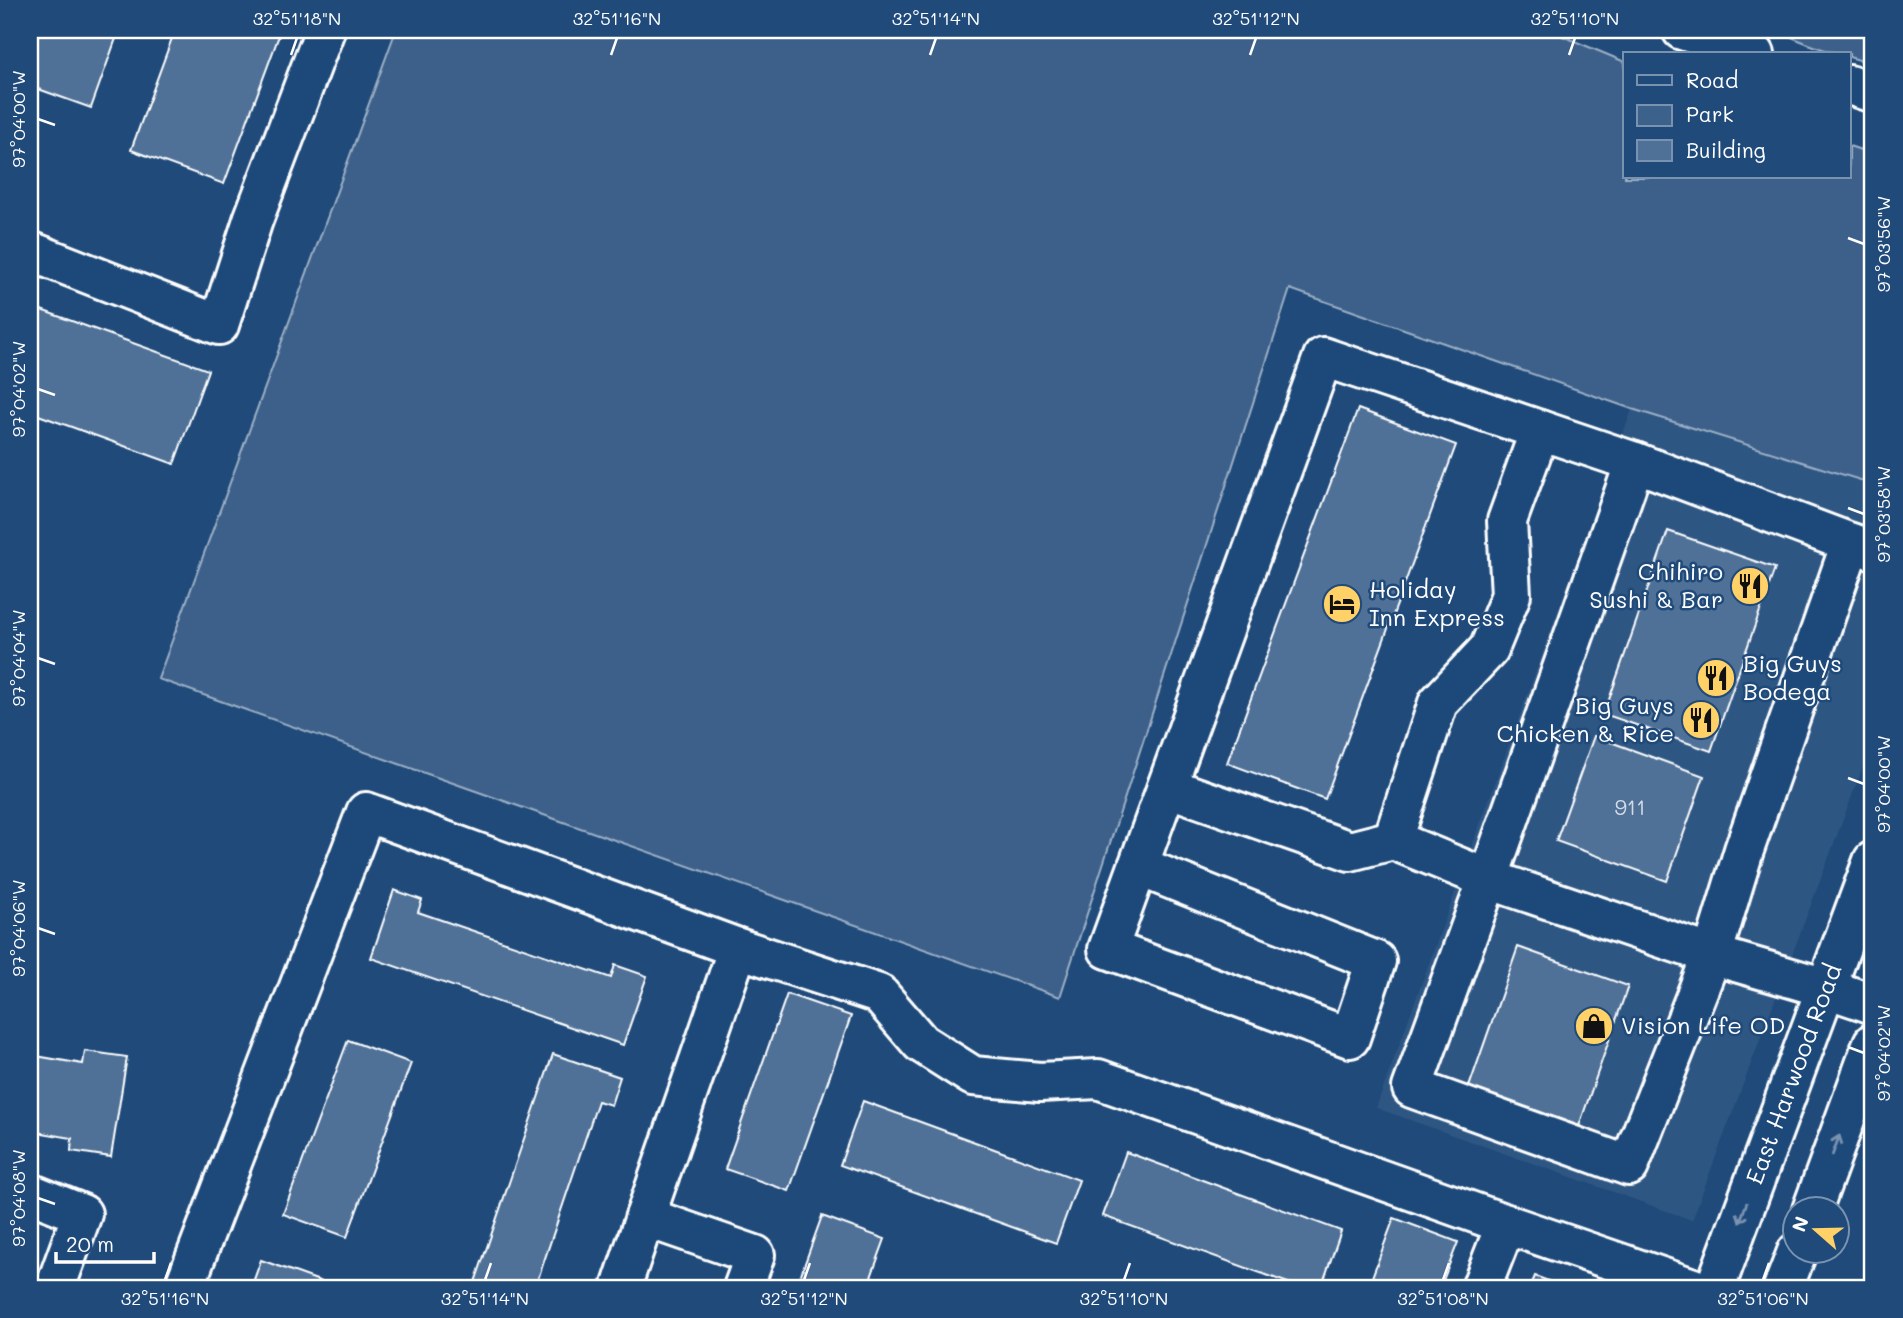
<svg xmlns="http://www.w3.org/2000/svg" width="1903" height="1318" viewBox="0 0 1903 1318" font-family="Mali,sans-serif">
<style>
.built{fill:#2e5683}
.green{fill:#3c618b;stroke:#9eb0c5;stroke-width:2}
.building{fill:#507197;stroke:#fff;stroke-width:2}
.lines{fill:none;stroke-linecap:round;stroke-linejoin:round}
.minor-casing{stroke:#fff;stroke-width:44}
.major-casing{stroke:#fff;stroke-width:44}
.minor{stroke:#1f4a7a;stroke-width:38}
.major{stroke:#1f4a7a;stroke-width:38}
.oneway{stroke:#7992af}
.ticks{fill:none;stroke:#fff;stroke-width:2.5}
.labels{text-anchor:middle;stroke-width:5;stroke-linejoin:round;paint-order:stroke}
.number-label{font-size:21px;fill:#d3dce5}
.poi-label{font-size:24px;fill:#fff;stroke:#1f4a7a;text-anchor:start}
.street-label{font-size:24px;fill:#fff;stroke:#1f4a7a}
.neatline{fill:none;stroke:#fff;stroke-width:2.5}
.ticks-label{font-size:18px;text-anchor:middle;fill:#fff}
</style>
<rect width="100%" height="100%" fill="#1f4a7a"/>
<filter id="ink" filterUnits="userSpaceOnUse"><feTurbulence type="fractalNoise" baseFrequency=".0143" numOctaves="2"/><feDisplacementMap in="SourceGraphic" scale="14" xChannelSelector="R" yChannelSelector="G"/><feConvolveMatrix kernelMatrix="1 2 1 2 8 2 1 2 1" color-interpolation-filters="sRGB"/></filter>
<g filter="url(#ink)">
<path class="built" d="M1632,409l241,75v256l-181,480 -316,-112z"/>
<g class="green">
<path d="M396,30h1152l77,32v115h224v-31l24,8v330l-241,-75 -342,-120 -230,708 -902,-318z"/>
<path d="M1774,30h99v34l-24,-7v-3c-23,0 -53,-16 -75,-24z"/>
</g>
<g class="building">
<path d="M30,30h89l-28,78 -61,-22z"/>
<path d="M175,30h106l-57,154 -93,-34z"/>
<path d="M30,306l178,64 -34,94 -144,-52z"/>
<path d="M1358,409l98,36 -131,354 -98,-36z"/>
<path d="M1668,531l107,37 -64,183 -107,-37z"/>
<path d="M1594,736l110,40 -37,105 -111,-40z"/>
<path d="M394,890l28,10 -4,12 193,66 4,-13 32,11 -24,69 -252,-87z"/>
<path d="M1518,947l110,39 -49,140 -110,-39z"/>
<path d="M787,994l64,22 -62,175 -64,-22z"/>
<path d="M348,1040l63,23 -64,174 -64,-23z"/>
<path d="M85,1051l42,6 -16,100 -40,-6 1,-13 -42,-7v-76l53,9z"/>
<path d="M553,1054l67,23 -9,28 -13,-4 -63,187h-62z"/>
<path d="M863,1101l216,79 -23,63 -216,-78z"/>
<path d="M1126,1152l215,79 -20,57h-19l-199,-72z"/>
<path d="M822,1216l63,23 -18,49h-71z"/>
<path d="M1394,1218l64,24 -18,46h-72z"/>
<path d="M261,1260l78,28h-88z"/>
<path d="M1535,1276l32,12h-37z"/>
</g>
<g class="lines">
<g class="minor-casing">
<g id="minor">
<path d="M30,251l189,74 34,-105 72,-190"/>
<path d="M1540,430l95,32"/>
<path d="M1167,787l183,64 43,-11"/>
<path d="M1138,866l238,95 -26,77 -242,-89 215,-592 217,73 -33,91 4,74 -22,54 -51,54 -45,137 95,39 224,76 -83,211 -217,-78 76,-209 147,-417 216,81"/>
<path d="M1826,988l-114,-33 32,-105 107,-307 22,7"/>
<path d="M30,1193l52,21 -27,74"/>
<path d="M645,1217l93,-269"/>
<path d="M184,1288l182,-476 372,136 141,46 42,49 52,33 67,6 58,-3 408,145 187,64"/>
<path d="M621,1288l24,-71 110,38 -12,33"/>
<path d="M1481,1288l25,-64"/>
</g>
</g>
<g class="major-casing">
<g id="major">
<path d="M1682,30l73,24"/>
<path d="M1849,85l24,8"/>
<path d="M1826,988l47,16"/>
<path d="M1812,1210l61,-167"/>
<path id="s1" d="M1715,1288l158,-427"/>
<path d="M1783,1288l14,-36"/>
</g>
</g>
<use href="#minor" class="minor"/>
<use href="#major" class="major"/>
</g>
<defs><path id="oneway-shaft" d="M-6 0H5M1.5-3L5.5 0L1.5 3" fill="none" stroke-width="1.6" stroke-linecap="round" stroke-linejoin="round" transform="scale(1.75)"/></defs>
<g class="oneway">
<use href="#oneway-shaft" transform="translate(1836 1145) rotate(-70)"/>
<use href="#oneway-shaft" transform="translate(1743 1213) rotate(110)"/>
</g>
</g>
<path class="ticks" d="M291,55l6,-17M611,55l6,-17M930,55l6,-17M1250,55l6,-17M1569,55l6,-17M38,119l17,6M1848,238l16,6M38,389l17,6M1848,508l16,6M38,658l17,6M1848,778l16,6M38,928l17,6M1848,1047l16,6M38,1198l17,6M165,1280l6,-17M485,1280l6,-17M804,1280l6,-17M1124,1280l6,-17M1443,1280l6,-17M1763,1280l6,-17"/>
<defs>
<g id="restaurant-disc" transform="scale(2.0125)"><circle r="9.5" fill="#ffd166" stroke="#1f4a7a"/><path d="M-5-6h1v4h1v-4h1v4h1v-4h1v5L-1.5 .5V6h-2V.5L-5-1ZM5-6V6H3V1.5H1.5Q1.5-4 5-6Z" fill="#111"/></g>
<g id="hotel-disc" transform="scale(2.0125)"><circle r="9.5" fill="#ffd166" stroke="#1f4a7a"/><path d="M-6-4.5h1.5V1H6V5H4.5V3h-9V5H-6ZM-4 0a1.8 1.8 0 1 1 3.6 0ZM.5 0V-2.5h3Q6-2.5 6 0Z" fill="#111"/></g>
<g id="shop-disc" transform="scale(2.0125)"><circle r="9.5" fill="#ffd166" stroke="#1f4a7a"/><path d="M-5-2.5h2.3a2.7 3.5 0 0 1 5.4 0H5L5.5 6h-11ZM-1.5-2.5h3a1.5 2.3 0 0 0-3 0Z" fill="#111"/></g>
</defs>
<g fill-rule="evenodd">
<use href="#restaurant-disc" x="1750" y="586"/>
<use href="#hotel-disc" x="1342" y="604"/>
<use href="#restaurant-disc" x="1716" y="678"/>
<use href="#restaurant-disc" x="1701" y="720"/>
<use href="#shop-disc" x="1594" y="1026"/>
</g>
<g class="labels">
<g class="number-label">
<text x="1630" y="815">911</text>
</g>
<g class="poi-label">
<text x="1723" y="580" text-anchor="end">Chihiro<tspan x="1723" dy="28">Sushi &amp; Bar</tspan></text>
<text x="1369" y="598">Holiday<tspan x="1369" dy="28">Inn Express</tspan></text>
<text x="1743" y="672">Big Guys<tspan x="1743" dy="28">Bodega</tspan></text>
<text x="1674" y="714" text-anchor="end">Big Guys<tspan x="1674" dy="28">Chicken &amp; Rice</tspan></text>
<text x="1621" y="1034">Vision Life OD</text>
</g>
<g class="street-label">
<text dy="8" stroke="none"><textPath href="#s1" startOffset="228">East Harwood Road</textPath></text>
</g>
</g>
<rect width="1903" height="1318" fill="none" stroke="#1f4a7a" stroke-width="77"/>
<rect x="1623" y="52" width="228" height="126" fill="#1f4a7a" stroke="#7992af" stroke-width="2"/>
<rect x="1637" y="75" width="35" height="10" fill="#1f4a7a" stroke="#7992af" stroke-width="2"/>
<text x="1686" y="88" font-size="21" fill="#ffffff">Road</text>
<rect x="1637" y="105" width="35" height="21" fill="#3c618b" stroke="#7992af" stroke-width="2"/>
<text x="1686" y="122" font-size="21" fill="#ffffff">Park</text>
<rect x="1637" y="140" width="35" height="21" fill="#507197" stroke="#7992af" stroke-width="2"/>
<text x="1686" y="158" font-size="21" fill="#ffffff">Building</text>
<g transform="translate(1816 1230) rotate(290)"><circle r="33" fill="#1f4a7a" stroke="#7992af" stroke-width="2"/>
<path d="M0-5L12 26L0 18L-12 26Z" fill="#ffd166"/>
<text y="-10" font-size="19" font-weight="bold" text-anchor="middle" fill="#ffffff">N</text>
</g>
<path d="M56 1252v10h98v-10" fill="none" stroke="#ffffff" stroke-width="3.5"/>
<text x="66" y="1252" font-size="21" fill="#ffffff" stroke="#1f4a7a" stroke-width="5" paint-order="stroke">20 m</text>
<rect x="38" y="38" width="1826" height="1242" class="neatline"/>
<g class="ticks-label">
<text x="297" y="25">32°51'18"N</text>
<text x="617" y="25">32°51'16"N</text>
<text x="936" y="25">32°51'14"N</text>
<text x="1256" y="25">32°51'12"N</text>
<text x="1575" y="25">32°51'10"N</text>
<text transform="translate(19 119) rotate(-90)" y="6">97°04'00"W</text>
<text transform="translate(1884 244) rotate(-90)" y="6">97°03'56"W</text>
<text transform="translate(19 389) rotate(-90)" y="6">97°04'02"W</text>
<text transform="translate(1884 514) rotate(-90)" y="6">97°03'58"W</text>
<text transform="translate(19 658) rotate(-90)" y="6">97°04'04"W</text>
<text transform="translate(1884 784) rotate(-90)" y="6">97°04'00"W</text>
<text transform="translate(19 928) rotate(-90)" y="6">97°04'06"W</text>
<text transform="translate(1884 1053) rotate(-90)" y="6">97°04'02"W</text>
<text transform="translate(19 1198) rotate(-90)" y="6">97°04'08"W</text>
<text x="165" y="1305">32°51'16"N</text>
<text x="485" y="1305">32°51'14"N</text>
<text x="804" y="1305">32°51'12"N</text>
<text x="1124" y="1305">32°51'10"N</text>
<text x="1443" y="1305">32°51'08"N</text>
<text x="1763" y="1305">32°51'06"N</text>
</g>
</svg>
